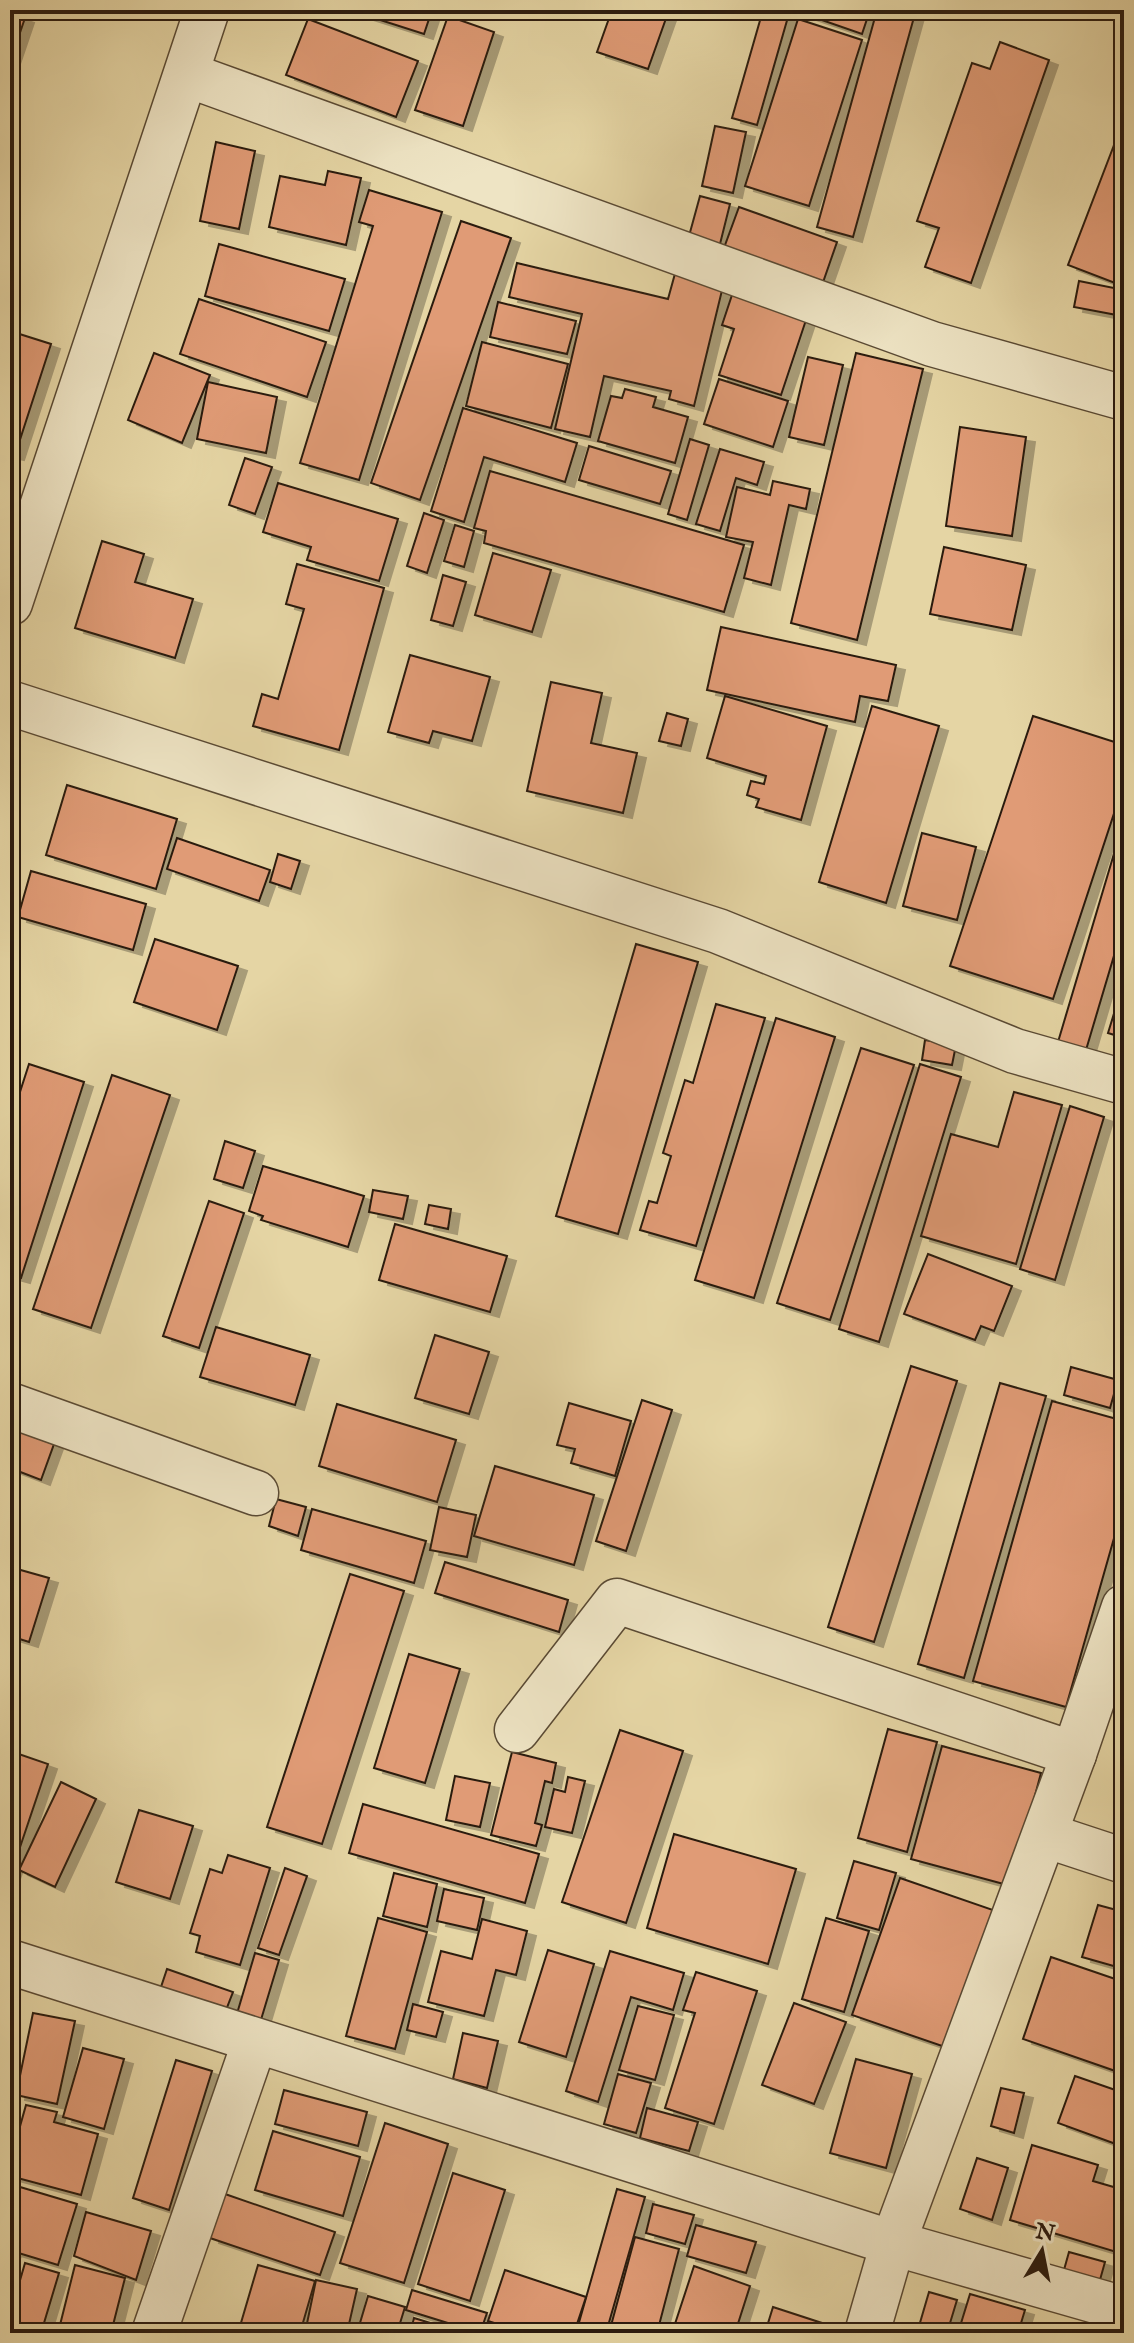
<svg xmlns="http://www.w3.org/2000/svg" width="1134" height="2343" viewBox="0 0 1134 2343" font-family="'IM FELL English',serif">
<style>
.building{fill:#e09b76;stroke:#2b1b0f;stroke-width:2;filter:url(#shadow)}
.lines{fill:none;stroke-linecap:round;stroke-linejoin:round}
.minor-casing{stroke:#5a4a34;stroke-width:47}
.minor{stroke:#eee4c4;stroke-width:44}
</style>
<defs>
<filter id="shadow"><feDropShadow dx="9" dy="5" stdDeviation="0" flood-color="#0004"/></filter>
</defs>
<rect width="100%" height="100%" fill="#e5d5a4"/>
<filter id="stains"><feTurbulence type="fractalNoise" baseFrequency=".0025" numOctaves="4"/><feColorMatrix values="0 0 0 0 .2 0 0 0 0 .09 0 0 0 0 .02 0 0 0 .5 -.17"/></filter>
<radialGradient id="worn" r=".72"><stop offset=".6" stop-color="#630" stop-opacity="0"/><stop offset="1" stop-color="#630" stop-opacity=".3"/></radialGradient>
<g class="building">
<path d="M349,10h83l-8,24z"/>
<path d="M612,10h57l-21,59 -51,-17z"/>
<path d="M763,10h27l-33,115 -25,-7z"/>
<path d="M793,10h77l-8,24z"/>
<path d="M877,10h39l-63,227 -36,-10z"/>
<path d="M10,13l15,5 -15,44z"/>
<path d="M448,16l46,16 -31,94 -48,-16z"/>
<path d="M308,19l110,42 -22,56 -110,-42z"/>
<path d="M798,19l64,21 -53,166 -64,-20z"/>
<path d="M1000,42l49,18 -78,223 -46,-16 14,-39 -22,-7 55,-158 18,6z"/>
<path d="M1124,119v139l-9,25 -47,-18z"/>
<path d="M715,126l31,6 -13,61 -31,-7z"/>
<path d="M216,142l39,9 -16,78 -39,-8z"/>
<path d="M328,171l33,7 -15,67 -77,-18 11,-51 45,9z"/>
<path d="M369,190l73,22 -83,268 -59,-17 73,-237 -14,-4z"/>
<path d="M700,196l30,8 -13,52 -31,-9z"/>
<path d="M739,207l98,35 -17,49 -99,-35z"/>
<path d="M461,221l50,17 -91,262 -49,-17z"/>
<path d="M219,244l126,35 -16,52 -124,-35z"/>
<path d="M517,263l151,36 8,-29 48,12 -30,124 -25,-7 2,-8 -67,-15 -14,61 -35,-8 27,-115 -73,-17z"/>
<path d="M1079,281l45,9 -2,26 -48,-9z"/>
<path d="M735,286l74,25 -28,84 -62,-20 15,-46 -12,-4z"/>
<path d="M199,299l127,43 -19,55 -127,-43z"/>
<path d="M498,302l78,19 -9,33 -77,-17z"/>
<path d="M10,331l41,13 -36,111 -5,-1z"/>
<path d="M482,342l86,22 -17,64 -85,-22z"/>
<path d="M154,353l56,22 -28,68 -54,-23z"/>
<path d="M856,353l67,16 -66,271 -66,-17z"/>
<path d="M808,357l35,8 -19,80 -35,-8z"/>
<path d="M719,379l69,22 -15,46 -69,-23z"/>
<path d="M208,382l69,15 -11,56 -69,-14z"/>
<path d="M625,389l31,8 -3,10 35,10 -13,46 -77,-22 13,-45 11,2z"/>
<path d="M463,408l114,35 -12,39 -81,-25 -20,65 -33,-11z"/>
<path d="M960,427l66,10 -14,99 -66,-10z"/>
<path d="M690,439l19,6 -22,75 -19,-6z"/>
<path d="M589,446l82,25 -11,33 -81,-24z"/>
<path d="M720,449l44,13 -7,23 -21,-7 -16,53 -24,-7z"/>
<path d="M245,458l27,9 -17,47 -26,-9z"/>
<path d="M490,471l254,74 -20,67 -240,-69 2,-12 -12,-3z"/>
<path d="M773,481l37,8 -4,20 -17,-4 -18,80 -27,-7 9,-36 -27,-5 11,-50 33,8z"/>
<path d="M278,483l120,36 -19,62 -72,-21 4,-13 -48,-15z"/>
<path d="M424,513l20,7 -17,53 -20,-7z"/>
<path d="M455,525l19,6 -10,36 -20,-6z"/>
<path d="M102,541l42,13 -9,28 58,17 -18,59 -100,-30z"/>
<path d="M944,547l82,18 -14,65 -82,-16z"/>
<path d="M493,553l58,17 -19,62 -57,-17z"/>
<path d="M297,564l87,24 -45,162 -86,-24 9,-32 16,5 26,-90 -18,-5z"/>
<path d="M443,575l23,7 -13,44 -22,-6z"/>
<path d="M721,627l175,38 -8,36 -28,-5 -5,26 -148,-32z"/>
<path d="M410,655l80,22 -18,64 -39,-10 -4,12 -41,-11z"/>
<path d="M551,682l51,11 -11,50 46,10 -14,60 -96,-22z"/>
<path d="M725,696l102,30 -26,94 -45,-13 3,-8 -12,-4 4,-14 13,3 2,-8 -59,-18z"/>
<path d="M872,706l67,20 -53,177 -67,-21z"/>
<path d="M667,713l21,6 -7,27 -22,-5z"/>
<path d="M1033,716l91,29v38l-71,216 -103,-33z"/>
<path d="M67,785l110,34 -21,70 -110,-34z"/>
<path d="M1124,820v102l-38,128 -28,-8z"/>
<path d="M922,833l54,14 -19,73 -54,-14z"/>
<path d="M177,838l93,32 -11,31 -92,-32z"/>
<path d="M278,854l22,7 -9,28 -21,-7z"/>
<path d="M31,871l115,33 -13,46 -115,-33z"/>
<path d="M155,939l83,27 -21,64 -83,-28z"/>
<path d="M636,944l62,18 -80,272 -62,-18z"/>
<path d="M1124,981v57l-16,-5z"/>
<path d="M716,1004l49,14 -69,228 -56,-16 9,-29 8,2 14,-47 -8,-3 22,-73 8,3z"/>
<path d="M776,1018l59,19 -81,261 -59,-18z"/>
<path d="M925,1040l31,5 -4,20 -30,-5z"/>
<path d="M861,1048l53,17 -84,255 -53,-17z"/>
<path d="M29,1064l55,18 -63,196 -11,-3v-152z"/>
<path d="M920,1064l41,13 -82,265 -40,-13z"/>
<path d="M112,1075l58,20 -79,233 -58,-19z"/>
<path d="M1014,1092l48,13 -46,159 -95,-28 30,-102 47,13z"/>
<path d="M1070,1106l34,11 -49,163 -35,-11z"/>
<path d="M225,1141l30,10 -12,37 -29,-9z"/>
<path d="M263,1166l101,30 -16,51 -87,-27 2,-4 -14,-5z"/>
<path d="M373,1190l35,6 -5,23 -34,-7z"/>
<path d="M209,1201l35,12 -45,135 -36,-12z"/>
<path d="M429,1205l22,4 -3,20 -23,-5z"/>
<path d="M395,1224l112,32 -17,56 -111,-32z"/>
<path d="M928,1254l84,32 -18,45 -13,-5 -6,14 -71,-26z"/>
<path d="M216,1327l94,28 -15,50 -95,-28z"/>
<path d="M435,1335l54,17 -20,62 -54,-16z"/>
<path d="M911,1366l46,15 -83,261 -46,-15z"/>
<path d="M1071,1367l47,13 -8,28 -46,-13z"/>
<path d="M1124,1372v43l-10,-3z"/>
<path d="M1000,1383l46,13 -82,282 -46,-14z"/>
<path d="M642,1400l30,10 -46,141 -30,-10z"/>
<path d="M1052,1401l72,20v82l-58,204 -93,-26z"/>
<path d="M569,1403l62,18 -16,55 -44,-13 4,-14 -18,-4z"/>
<path d="M337,1404l119,36 -19,62 -118,-36z"/>
<path d="M10,1428l44,16 -13,36 -31,-12z"/>
<path d="M495,1466l99,29 -20,70 -100,-29z"/>
<path d="M276,1499l30,8 -8,29 -29,-10z"/>
<path d="M439,1507l37,8 -9,42 -37,-7z"/>
<path d="M312,1509l114,32 -12,42 -113,-33z"/>
<path d="M445,1562l123,38 -9,32 -124,-39z"/>
<path d="M10,1567l39,11 -20,64 -19,-6z"/>
<path d="M350,1574l54,17 -82,253 -55,-17z"/>
<path d="M409,1654l51,15 -35,114 -51,-15z"/>
<path d="M888,1729l49,13 -30,110 -49,-14z"/>
<path d="M620,1730l63,21 -57,172 -64,-21z"/>
<path d="M942,1746l99,27 -30,113 -100,-27z"/>
<path d="M10,1751l38,13 -38,113z"/>
<path d="M512,1752l44,11 -4,20 -7,-2 -10,42 7,2 -6,21 -45,-11z"/>
<path d="M455,1776l35,7 -10,44 -34,-7z"/>
<path d="M568,1777l17,4 -13,52 -27,-6 9,-38 11,3z"/>
<path d="M61,1782l35,17 -41,88 -36,-17z"/>
<path d="M363,1804l176,50 -14,49 -176,-50z"/>
<path d="M139,1810l54,16 -23,73 -54,-17z"/>
<path d="M674,1834l122,35 -28,95 -121,-36z"/>
<path d="M228,1855l42,13 -30,97 -44,-13 4,-16 -10,-3 20,-64 12,4z"/>
<path d="M854,1861l42,12 -17,57 -42,-12z"/>
<path d="M285,1868l22,8 -28,79 -21,-7z"/>
<path d="M394,1873l43,11 -10,43 -44,-11z"/>
<path d="M900,1878l93,32 -48,137 -93,-32z"/>
<path d="M444,1889l40,9 -7,32 -40,-9z"/>
<path d="M1098,1905l26,7v57l-42,-12z"/>
<path d="M378,1918l49,14 -32,117 -49,-13z"/>
<path d="M826,1918l43,13 -25,81 -42,-13z"/>
<path d="M482,1919l45,12 -11,44 -20,-5 -12,46 -56,-14 13,-51 31,8z"/>
<path d="M548,1950l46,14 -28,93 -47,-15z"/>
<path d="M610,1951l74,22 -11,37 -42,-13 -33,105 -32,-11z"/>
<path d="M255,1953l24,7 -19,63 -24,-6z"/>
<path d="M1051,1957l73,25v92l-101,-35z"/>
<path d="M167,1969l66,23 -7,18 -65,-23z"/>
<path d="M696,1972l61,19 -43,133 -49,-16 30,-95 -12,-3z"/>
<path d="M794,2003l52,19 -32,82 -52,-19z"/>
<path d="M413,2004l30,8 -7,25 -29,-7z"/>
<path d="M638,2006l36,9 -19,65 -36,-10z"/>
<path d="M33,2013l42,8 -18,83 -41,-9z"/>
<path d="M463,2033l35,8 -11,47 -34,-9z"/>
<path d="M83,2048l41,11 -20,70 -41,-12z"/>
<path d="M856,2059l56,15 -26,94 -56,-15z"/>
<path d="M176,2060l36,11 -43,139 -36,-12z"/>
<path d="M618,2074l33,9 -15,50 -32,-9z"/>
<path d="M1075,2076l49,17v54l-66,-24z"/>
<path d="M1001,2088l23,5 -10,40 -23,-7z"/>
<path d="M284,2090l83,22 -9,34 -83,-22z"/>
<path d="M26,2105l31,7 -3,10 44,12 -17,61 -71,-19v-14z"/>
<path d="M647,2108l51,14 -9,29 -49,-13z"/>
<path d="M385,2123l63,21 -44,139 -64,-20z"/>
<path d="M273,2131l87,26 -17,59 -88,-26z"/>
<path d="M1032,2145l66,20 -5,16 31,9 -1,64 -113,-34z"/>
<path d="M977,2158l31,10 -16,52 -32,-11z"/>
<path d="M453,2173l52,17 -35,111 -52,-17z"/>
<path d="M10,2184l67,20 -19,61 -46,-14 -2,6z"/>
<path d="M617,2189l28,8 -39,136h-30z"/>
<path d="M225,2194l110,38 -15,43 -110,-37z"/>
<path d="M653,2204l41,11 -9,29 -39,-11z"/>
<path d="M86,2212l65,19 -15,49 -62,-24z"/>
<path d="M696,2225l60,17 -10,31 -59,-17z"/>
<path d="M635,2237l44,12 -22,84h-48z"/>
<path d="M1069,2252l36,10 -7,25 -36,-10z"/>
<path d="M25,2263l34,10 -18,60h-31v-18z"/>
<path d="M75,2265l50,13 -14,55h-53z"/>
<path d="M258,2265l57,16 -15,52h-62z"/>
<path d="M694,2266l56,20 -15,47h-63z"/>
<path d="M505,2270l81,27 -12,36h-48l-38,-12z"/>
<path d="M316,2280l41,9 -10,44h-42z"/>
<path d="M412,2290l75,23 -7,20 -74,-23z"/>
<path d="M929,2292l28,8 -10,33h-30z"/>
<path d="M970,2294l55,16 -7,23h-60z"/>
<path d="M368,2296l37,11 -8,26h-40z"/>
<path d="M773,2307l52,17 -3,9h-57z"/>
<path d="M414,2318l49,15h-53z"/>
</g>
<g class="lines">
<g class="minor-casing">
<g id="minor">
<path d="M188,75l744,269 192,54"/>
<path d="M10,603l197,-593"/>
<path d="M10,703l708,228 297,120 109,31"/>
<path d="M10,1405l246,88"/>
<path d="M517,1730l100,-129 457,153"/>
<path d="M1045,1835l79,26"/>
<path d="M10,1962l883,281 231,66"/>
<path d="M154,2333l101,-292"/>
<path d="M867,2333l26,-90 181,-489 50,-147"/>
</g>
</g>
<use href="#minor" class="minor"/>
</g>
<rect width="1134" height="2343" fill="none" stroke="#e5d5a4" stroke-width="40"/>
<rect x="12" y="12" width="1110" height="2319" fill="none" stroke="#2b1b0f" stroke-width="4"/>
<rect x="20" y="20" width="1094" height="2303" fill="none" stroke="#2b1b0f" stroke-width="2"/>
<g transform="translate(1042 2251) rotate(10)" stroke="#eee4c4" stroke-width="6" paint-order="stroke">
<path d="M0-6L14 30L0 20L-14 30Z" fill="#2b1b0f"/>
<text y="-12" font-size="22" font-weight="bold" text-anchor="middle" fill="#2b1b0f">N</text>
</g>
<rect width="100%" height="100%" filter="url(#stains)"/>
<rect width="100%" height="100%" fill="url(#worn)"/>
</svg>
